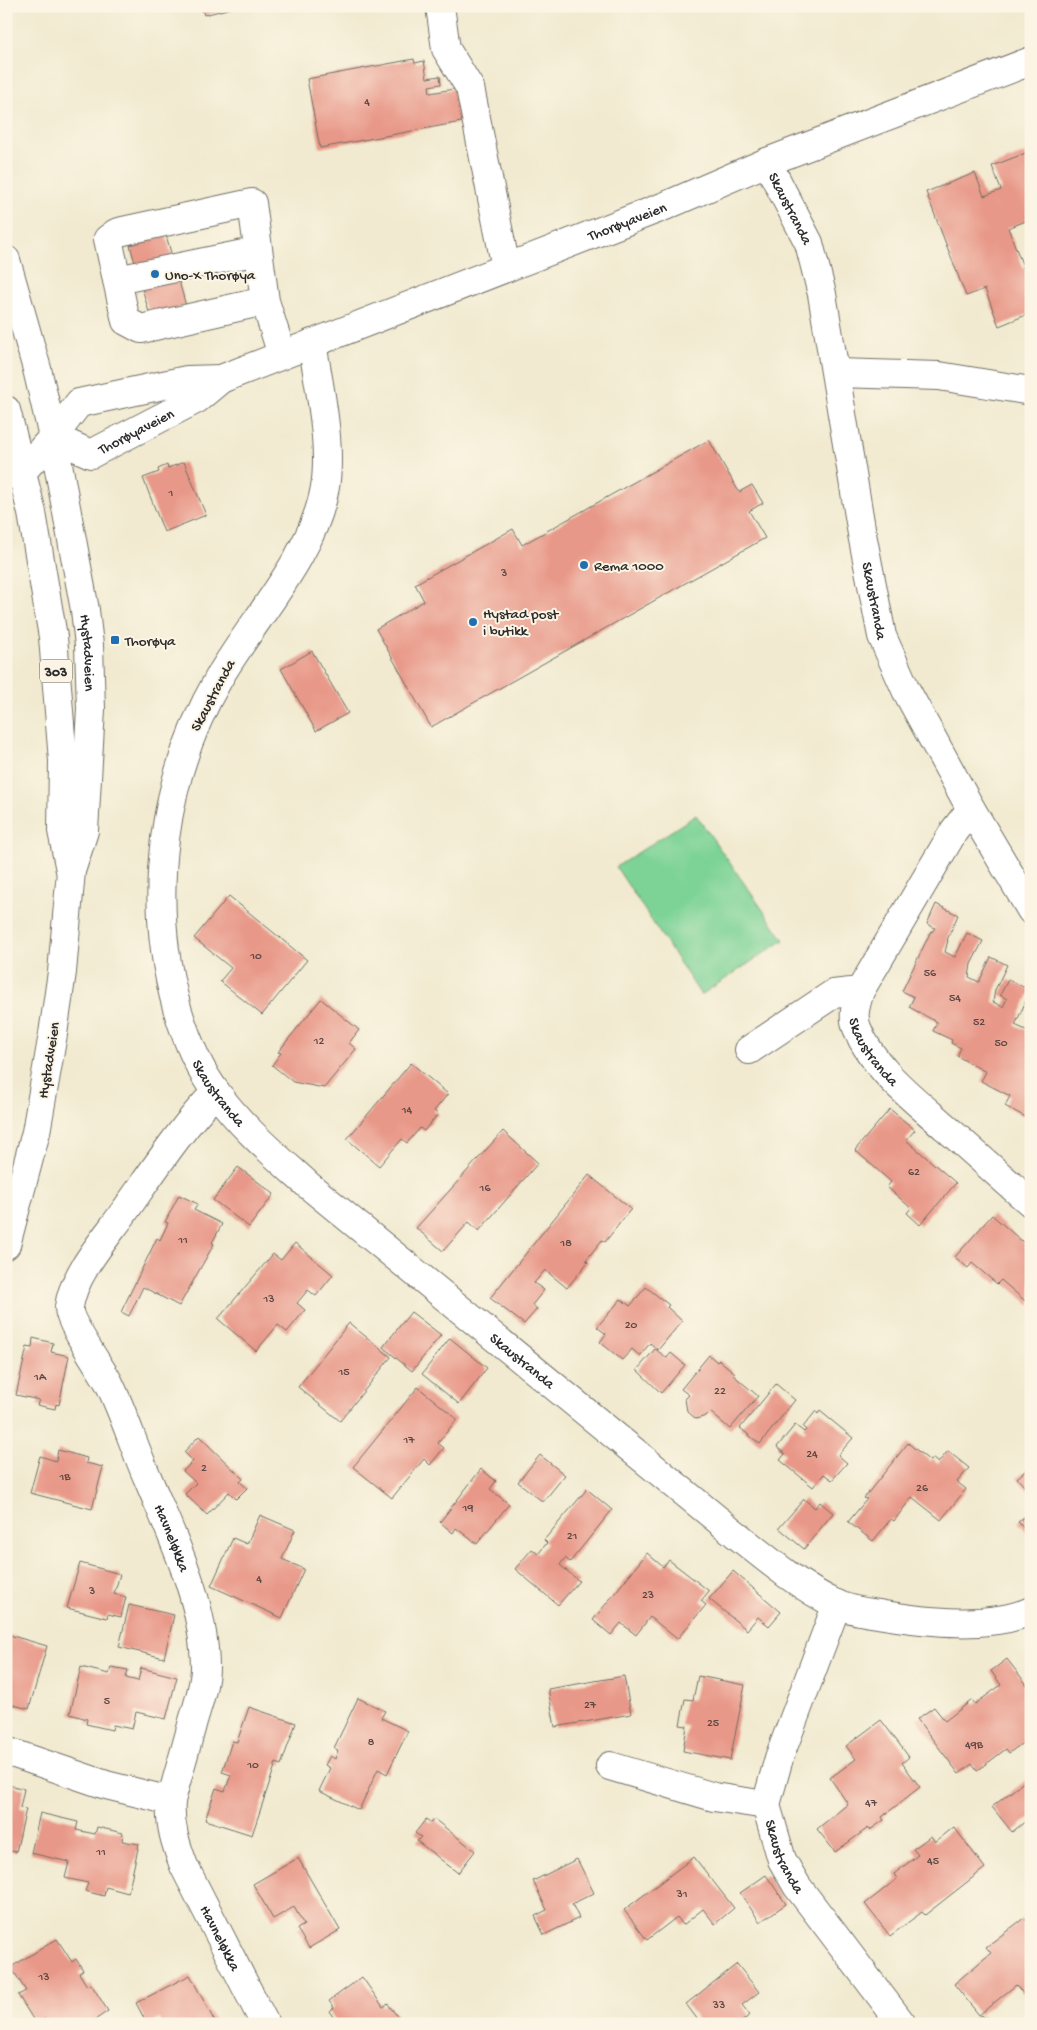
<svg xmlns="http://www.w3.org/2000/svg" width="1037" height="2030" viewBox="0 0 1037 2030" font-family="'Gochi Hand',sans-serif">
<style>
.green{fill:#7dd396;stroke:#547f60}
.building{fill:#e89888}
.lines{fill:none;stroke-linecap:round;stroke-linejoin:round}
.minor-casing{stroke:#706e65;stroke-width:30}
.major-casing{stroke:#706e65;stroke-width:30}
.minor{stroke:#fff;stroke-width:28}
.major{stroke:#fff;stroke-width:28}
.poi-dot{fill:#1f6fb2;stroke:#fcf5e5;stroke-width:2}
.labels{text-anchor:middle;stroke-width:4;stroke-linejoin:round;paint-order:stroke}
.number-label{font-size:12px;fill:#5a4642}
.shield{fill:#fcf5e5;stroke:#6a6863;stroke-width:1}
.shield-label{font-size:14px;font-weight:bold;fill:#2b2b2b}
.street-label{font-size:15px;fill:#2b2b2b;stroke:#fcf5e5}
.poi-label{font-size:15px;fill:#2b2b2b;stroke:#fcf5e5;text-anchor:start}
</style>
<rect width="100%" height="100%" fill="#fcf5e5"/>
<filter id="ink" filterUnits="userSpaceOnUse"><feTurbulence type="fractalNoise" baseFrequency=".02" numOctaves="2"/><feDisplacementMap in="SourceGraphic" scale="10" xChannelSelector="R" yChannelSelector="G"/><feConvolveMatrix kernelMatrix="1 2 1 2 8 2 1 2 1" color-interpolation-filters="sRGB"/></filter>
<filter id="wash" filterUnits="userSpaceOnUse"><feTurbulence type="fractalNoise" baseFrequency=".0096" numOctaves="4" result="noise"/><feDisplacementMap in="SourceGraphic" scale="20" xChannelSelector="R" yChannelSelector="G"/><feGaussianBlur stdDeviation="1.12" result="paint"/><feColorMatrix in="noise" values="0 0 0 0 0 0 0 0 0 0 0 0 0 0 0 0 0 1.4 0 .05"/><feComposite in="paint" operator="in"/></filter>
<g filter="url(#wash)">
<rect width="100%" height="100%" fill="#f1ead0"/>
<path class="green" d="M696,815l88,125 -83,55 -85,-128z"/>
<g id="blocks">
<g class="building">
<path d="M201,6h34v1l-31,8z"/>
<path d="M414,59l1,4 9,-2 3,17 13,-2 1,8 -12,2 1,7 36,-6 6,33 -152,28 -13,-69z"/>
<path d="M1031,151v68l-23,9 16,41 7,-3v47l-32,13 -14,-37 -19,7 -40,-104 49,-19 9,23 17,-6 -9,-24z"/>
<path d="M166,235l20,71 -36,10 -20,-71z"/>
<path d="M709,440l30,52 13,-7 11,18 -14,8 16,27 -334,189 -55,-98 48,-28 -9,-17 98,-55 9,16z"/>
<path d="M184,462l22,53 -42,17 -21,-54 16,-6 -1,-3 9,-4 1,3z"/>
<path d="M312,651l36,62 -32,18 -35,-62z"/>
<path d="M229,896l78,64 -45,55 -42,-34 11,-13 -37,-30z"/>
<path d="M936,904l22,11 -11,25h1l-3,12 10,5 12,-24 16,8 -12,23 -2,13 10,5 12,-25 16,8 -12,25 -2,12 10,5 4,-8 -7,-4 8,-15 23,10 -16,35 13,6 3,-5v94l-26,-14 5,-10 -29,-15 5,-9 -29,-16 4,-8 -10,-5 1,-3 -19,-9 4,-9 -28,-15 5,-10 -12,-6 29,-60 1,1 3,-4 -8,-4z"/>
<path d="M321,999l38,31 -10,13 7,6 -32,39 -31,-6 -21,-17 9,-12 -3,-1z"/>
<path d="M411,1063l37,31 -14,17 4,3 -14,17 -4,-3 -13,15 -5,-4 -23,27 -32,-27z"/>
<path d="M890,1109l25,21 -9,10 50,43 -36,42 -13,-12 4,-5 -24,-21 4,-5 -36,-32z"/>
<path d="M503,1131l35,32 -59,68 -10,-9 -26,29 -27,-23z"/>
<path d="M238,1167l36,27 -25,33 -36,-27z"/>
<path d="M589,1175l42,34 -26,33 -3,-2 -16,20 2,2 -21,26 -22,-18 -11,13 10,7 -12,15 5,4 -13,15 -34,-26z"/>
<path d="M179,1195l19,9 -4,6 28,14 -10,19 2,1 -35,62 -36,-19 -14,29 -8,-4 36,-74 3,2 8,-17 -3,-1z"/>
<path d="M992,1215l39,34v57l-30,-26 -4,4 -25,-21 -4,5 -13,-11z"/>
<path d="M295,1243l38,32 -17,21 -8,-6 -11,13 8,7 -18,22 -9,-7 -22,26 -38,-32 55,-65 8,6z"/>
<path d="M646,1287l23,18 -2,2 15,14 -24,29 -8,-7 -10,13 -8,-7 -10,11 -22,-18 6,-8 -9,-7 24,-28 9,7z"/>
<path d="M411,1312l30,23 -29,36 -29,-24z"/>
<path d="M349,1323l42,34 -51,64 -42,-34z"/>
<path d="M33,1338l20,5 -2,9 18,4 -10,49 -3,-1 -1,5 -18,-4 2,-5 -23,-5 11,-48 5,1z"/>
<path d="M450,1338l37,30 -28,36 -37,-30z"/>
<path d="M655,1349l12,9 4,-5 14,12 -24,28 -24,-23z"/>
<path d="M709,1355l8,7 2,-2 16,13 -2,2 25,21 -28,33 -20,-17 -4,4 -10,3 -9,-8 -2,-12 4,-4 -8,-6z"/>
<path d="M776,1384l19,16 -35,44 -20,-16z"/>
<path d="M418,1387l39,32 -19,24 6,5 -14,17 -6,-6 -32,39 -39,-31z"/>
<path d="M816,1411l2,3 2,-3 33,27 -15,17 9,8 -15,17 -8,-6 -11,13 -33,-27 5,-6 -8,-7 18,-22 9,7 2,-2 -3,-3z"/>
<path d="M199,1436l44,43 -3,3 7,6 -11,11 -7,-7 -22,23 -22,-21 11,-11 -13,-12 10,-10 -9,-9z"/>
<path d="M908,1443l22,18 2,-3 6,5 10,-12 21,17 -12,14 9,7 -25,31 -29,-23 -18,24 -3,-2 -18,22 -25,-19 19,-23 -3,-1z"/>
<path d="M58,1450l29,8 -1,5 17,4 -11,42 -62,-16 10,-37 16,5z"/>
<path d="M540,1455l25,20 -22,27 -25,-20z"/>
<path d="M1031,1466v28l-14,-16z"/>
<path d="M481,1469l15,12 -6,8 19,15 -32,40 -21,-16 -3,5 -13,-11z"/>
<path d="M587,1489l25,21 -42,52 -5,-4 -5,7 19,16 -21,24 -43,-36 17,-20 6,5 9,-11 -3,-3z"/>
<path d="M804,1499l11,9 5,-6 13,11 -29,36 -25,-21z"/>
<path d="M1031,1511v25l-13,-14z"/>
<path d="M260,1515l35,15 -13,29 22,10 -22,49 -71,-32 22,-48 14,6z"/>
<path d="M647,1553l16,14 6,-7 40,31 -8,10 5,4 -29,34 -27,-22 -14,18 -15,-12 -10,12 -18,-15z"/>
<path d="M80,1563l40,11 -6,20 12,3 -5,20 -13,-3 -1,4 -40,-10z"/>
<path d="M733,1571l48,41 -12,14 -11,-9 -11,13 -38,-31z"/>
<path d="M129,1605l45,10 -10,43 -45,-11z"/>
<path d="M6,1634l41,12 -18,63 -23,-6z"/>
<path d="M1007,1659l24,31v47l-22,16 -3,-4 -29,22 -5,-7 -13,10 -42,-55 17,-12 11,14 27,-21 3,4 26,-19 -10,-14z"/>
<path d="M81,1667l28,7 2,-7 17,3 -2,8 12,3 3,-13 36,9 -11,42 -30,-7 -4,17 -19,-4 -1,5 -26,-6 1,-5 -17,-5z"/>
<path d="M624,1676l7,38 -76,13 -7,-38z"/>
<path d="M698,1676l47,9 -15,75 -47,-9 4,-25 -7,-1 5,-26 8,1z"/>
<path d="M358,1698l27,13 -4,7 27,13 -21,43 -9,-5 -19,41 -40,-19 11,-23 -5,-3 5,-9 5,3 3,-9 -4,-2z"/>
<path d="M249,1707l47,16 -15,42 -5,-2 -24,72 -47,-15 11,-32 9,3 6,-16 -9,-3 10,-31 5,1z"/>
<path d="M881,1720l28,37 -7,6 18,24 -38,30 2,3 -14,10 -2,-2 -33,24 -18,-23 31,-25 -18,-26 26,-19 -10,-13z"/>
<path d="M1030,1777l1,40 -19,15 -20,-25z"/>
<path d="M6,1784l18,5 -4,19 6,1 -10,43 -6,-1 -3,11z"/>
<path d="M40,1813l38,9 -2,8 19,4 2,-7 26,6 -1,8 17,3 -11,49 -22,-6 -2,9 -19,-5 3,-8 -23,-5 4,-16 -38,-9z"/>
<path d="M426,1819l5,4 3,-4 41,32 -17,22 -41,-32 4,-4 -6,-4z"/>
<path d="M954,1827l31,41 -60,47 -3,-3 -32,24 -25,-32 32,-25 -3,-5 24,-19 -5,-6 18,-13 4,6z"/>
<path d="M694,1857l40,51 -19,16 -12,-15 -20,16 -6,-8 -30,23 -23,-30z"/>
<path d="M298,1858l42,72 -31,18 -12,-19 7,-4 -10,-18 -21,12 -20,-35z"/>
<path d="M577,1859l17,34 -22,11 7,14 -35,17 -9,-19 12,-6 -14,-29z"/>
<path d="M766,1875l20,29 -26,18 -20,-29z"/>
<path d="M1024,1918l7,8v67l-5,4 -10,-12 -37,30 -25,-31 37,-31 -5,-6z"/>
<path d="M57,1939l15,23 4,-3 7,11 -4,3 8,13 4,-2 17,27 -19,13h-41l-3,-5 -9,5 -18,-29 8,-4 -15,-24z"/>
<path d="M737,1964l22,28 -17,13 8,10 -11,9h-38l-15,-20z"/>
<path d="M190,1975l26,49h-54l-2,-5 -13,5 -11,-21z"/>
<path d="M362,1977l21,30 5,-3 15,20h-65l-9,-13 5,-3 -5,-7z"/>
<path d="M982,2015l7,9h-19z"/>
</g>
</g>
</g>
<g filter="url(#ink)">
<use href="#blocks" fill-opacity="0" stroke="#706e65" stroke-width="1"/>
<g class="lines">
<g class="minor-casing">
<g id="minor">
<path d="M440,6l6,43 24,39 36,180"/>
<path id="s1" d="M767,162l42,81 13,51 40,240 20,102 24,54 65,119 60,101"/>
<path d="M117,280l141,-29"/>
<path d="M265,301l-124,28 -15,-8 -18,-82 8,-6 7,-2 129,-28 13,98 17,54"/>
<path id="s2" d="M312,343c7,42 20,102 13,144 -11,68 -72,132 -106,191 -57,99 -73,220 -42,330 9,30 20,59 39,84 26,36 60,64 92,93l415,339c34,27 74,62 113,80 15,7 31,8 48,11 44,7 105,14 147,-4"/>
<path d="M836,373l103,3 92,15"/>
<path id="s3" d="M53,437l38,17 106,-55 24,-20 444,-173 102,-44 264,-101"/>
<path d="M6,475l16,-3 31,-35 26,-34 108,-23 34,-1"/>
<path id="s4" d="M971,809l-17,22 -94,160c-4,13 -8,25 -3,37 16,41 57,71 88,99 29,25 57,51 86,76"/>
<path d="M749,1050l84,-56 27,-3"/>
<path id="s5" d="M216,1092c-36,37 -64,81 -94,123 -18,25 -49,60 -53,92 -2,13 32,61 40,76 15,31 25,64 39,96 25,60 56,121 57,188 0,18 -7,37 -12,54 -7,27 -15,53 -22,80 -2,24 5,44 13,65l81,158"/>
<path id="s6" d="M837,1604l-58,154 -13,47 16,55 15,26 105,138"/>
<path d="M6,1751l100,34 65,16"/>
<path d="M610,1766l104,31 52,8"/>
</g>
</g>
<g class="major-casing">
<g id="major">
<path id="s7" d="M6,260l31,109 16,68 32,173 4,35 2,64 -7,122 -13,40 -9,101 -9,62 -17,98 -30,113"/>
<path d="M6,410l26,103 21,124 10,124 -1,70 8,39"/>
</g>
</g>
<use href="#minor" class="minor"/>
<use href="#major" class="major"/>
</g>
</g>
<g class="poi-dot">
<circle cx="155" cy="274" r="5"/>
<circle cx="584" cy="565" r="5"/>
<circle cx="473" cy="622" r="5"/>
<rect x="110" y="635" width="10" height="10" rx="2.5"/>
</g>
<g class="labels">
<g class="number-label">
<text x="367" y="105">4</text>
<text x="171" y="496">1</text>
<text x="504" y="576">3</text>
<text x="256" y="959">10</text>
<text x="930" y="976">56</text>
<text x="955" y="1001">54</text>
<text x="979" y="1025">52</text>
<text x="319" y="1044">12</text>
<text x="1001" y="1046">50</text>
<text x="407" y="1113">14</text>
<text x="914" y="1175">62</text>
<text x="485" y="1191">16</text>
<text x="183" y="1243">11</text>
<text x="566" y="1246">18</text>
<text x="269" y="1302">13</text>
<text x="631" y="1328">20</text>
<text x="344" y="1375">15</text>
<text x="40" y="1380">1A</text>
<text x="720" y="1394">22</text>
<text x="409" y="1443">17</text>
<text x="812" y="1457">24</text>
<text x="204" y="1471">2</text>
<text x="65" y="1480">1B</text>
<text x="922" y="1491">26</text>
<text x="468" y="1511">19</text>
<text x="572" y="1539">21</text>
<text x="259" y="1582">4</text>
<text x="92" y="1594">3</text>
<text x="648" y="1598">23</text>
<text x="107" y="1704">5</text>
<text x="590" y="1708">27</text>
<text x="713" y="1726">25</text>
<text x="371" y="1745">8</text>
<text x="974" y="1748">49B</text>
<text x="253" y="1768">10</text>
<text x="871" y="1806">47</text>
<text x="101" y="1855">11</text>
<text x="933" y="1864">45</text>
<text x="682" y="1897">31</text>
<text x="44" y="1980">13</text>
<text x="719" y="2008">33</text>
</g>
<rect class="shield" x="40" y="659.5" width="32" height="23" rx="4"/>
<g class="shield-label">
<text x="56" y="676">303</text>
</g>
<g class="street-label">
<text dy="5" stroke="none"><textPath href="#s1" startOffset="52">Skaustranda</textPath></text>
<text dy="5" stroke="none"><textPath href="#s3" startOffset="628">Thorøyaveien</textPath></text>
<text dy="5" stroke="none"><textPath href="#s3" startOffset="92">Thorøyaveien</textPath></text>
<text dy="5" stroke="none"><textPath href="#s1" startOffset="455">Skaustranda</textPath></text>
<text dy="5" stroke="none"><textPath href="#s7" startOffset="402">Hystadveien</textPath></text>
<text transform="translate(212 695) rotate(-62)" y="5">Skaustranda</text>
<text dy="5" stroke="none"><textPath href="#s4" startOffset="280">Skaustranda</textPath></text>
<text transform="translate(48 1060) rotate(-81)" y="5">Hystadveien</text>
<text dy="5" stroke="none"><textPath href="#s2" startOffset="802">Skaustranda</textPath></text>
<text dy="5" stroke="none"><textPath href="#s2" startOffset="1208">Skaustranda</textPath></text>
<text dy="5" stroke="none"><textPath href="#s5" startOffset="516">Havneløkka</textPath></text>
<text dy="5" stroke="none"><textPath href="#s6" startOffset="268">Skaustranda</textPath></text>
<text dy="5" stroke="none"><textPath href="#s5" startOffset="936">Havneløkka</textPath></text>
</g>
<g class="poi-label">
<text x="165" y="279">Uno-X Thorøya</text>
<text x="594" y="570">Rema 1000</text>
<text x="483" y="618">Hystad post<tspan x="483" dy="17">i butikk</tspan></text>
<text x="125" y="645">Thorøya</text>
</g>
</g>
<rect width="1037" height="2030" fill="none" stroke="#fcf5e5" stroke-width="25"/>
</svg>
